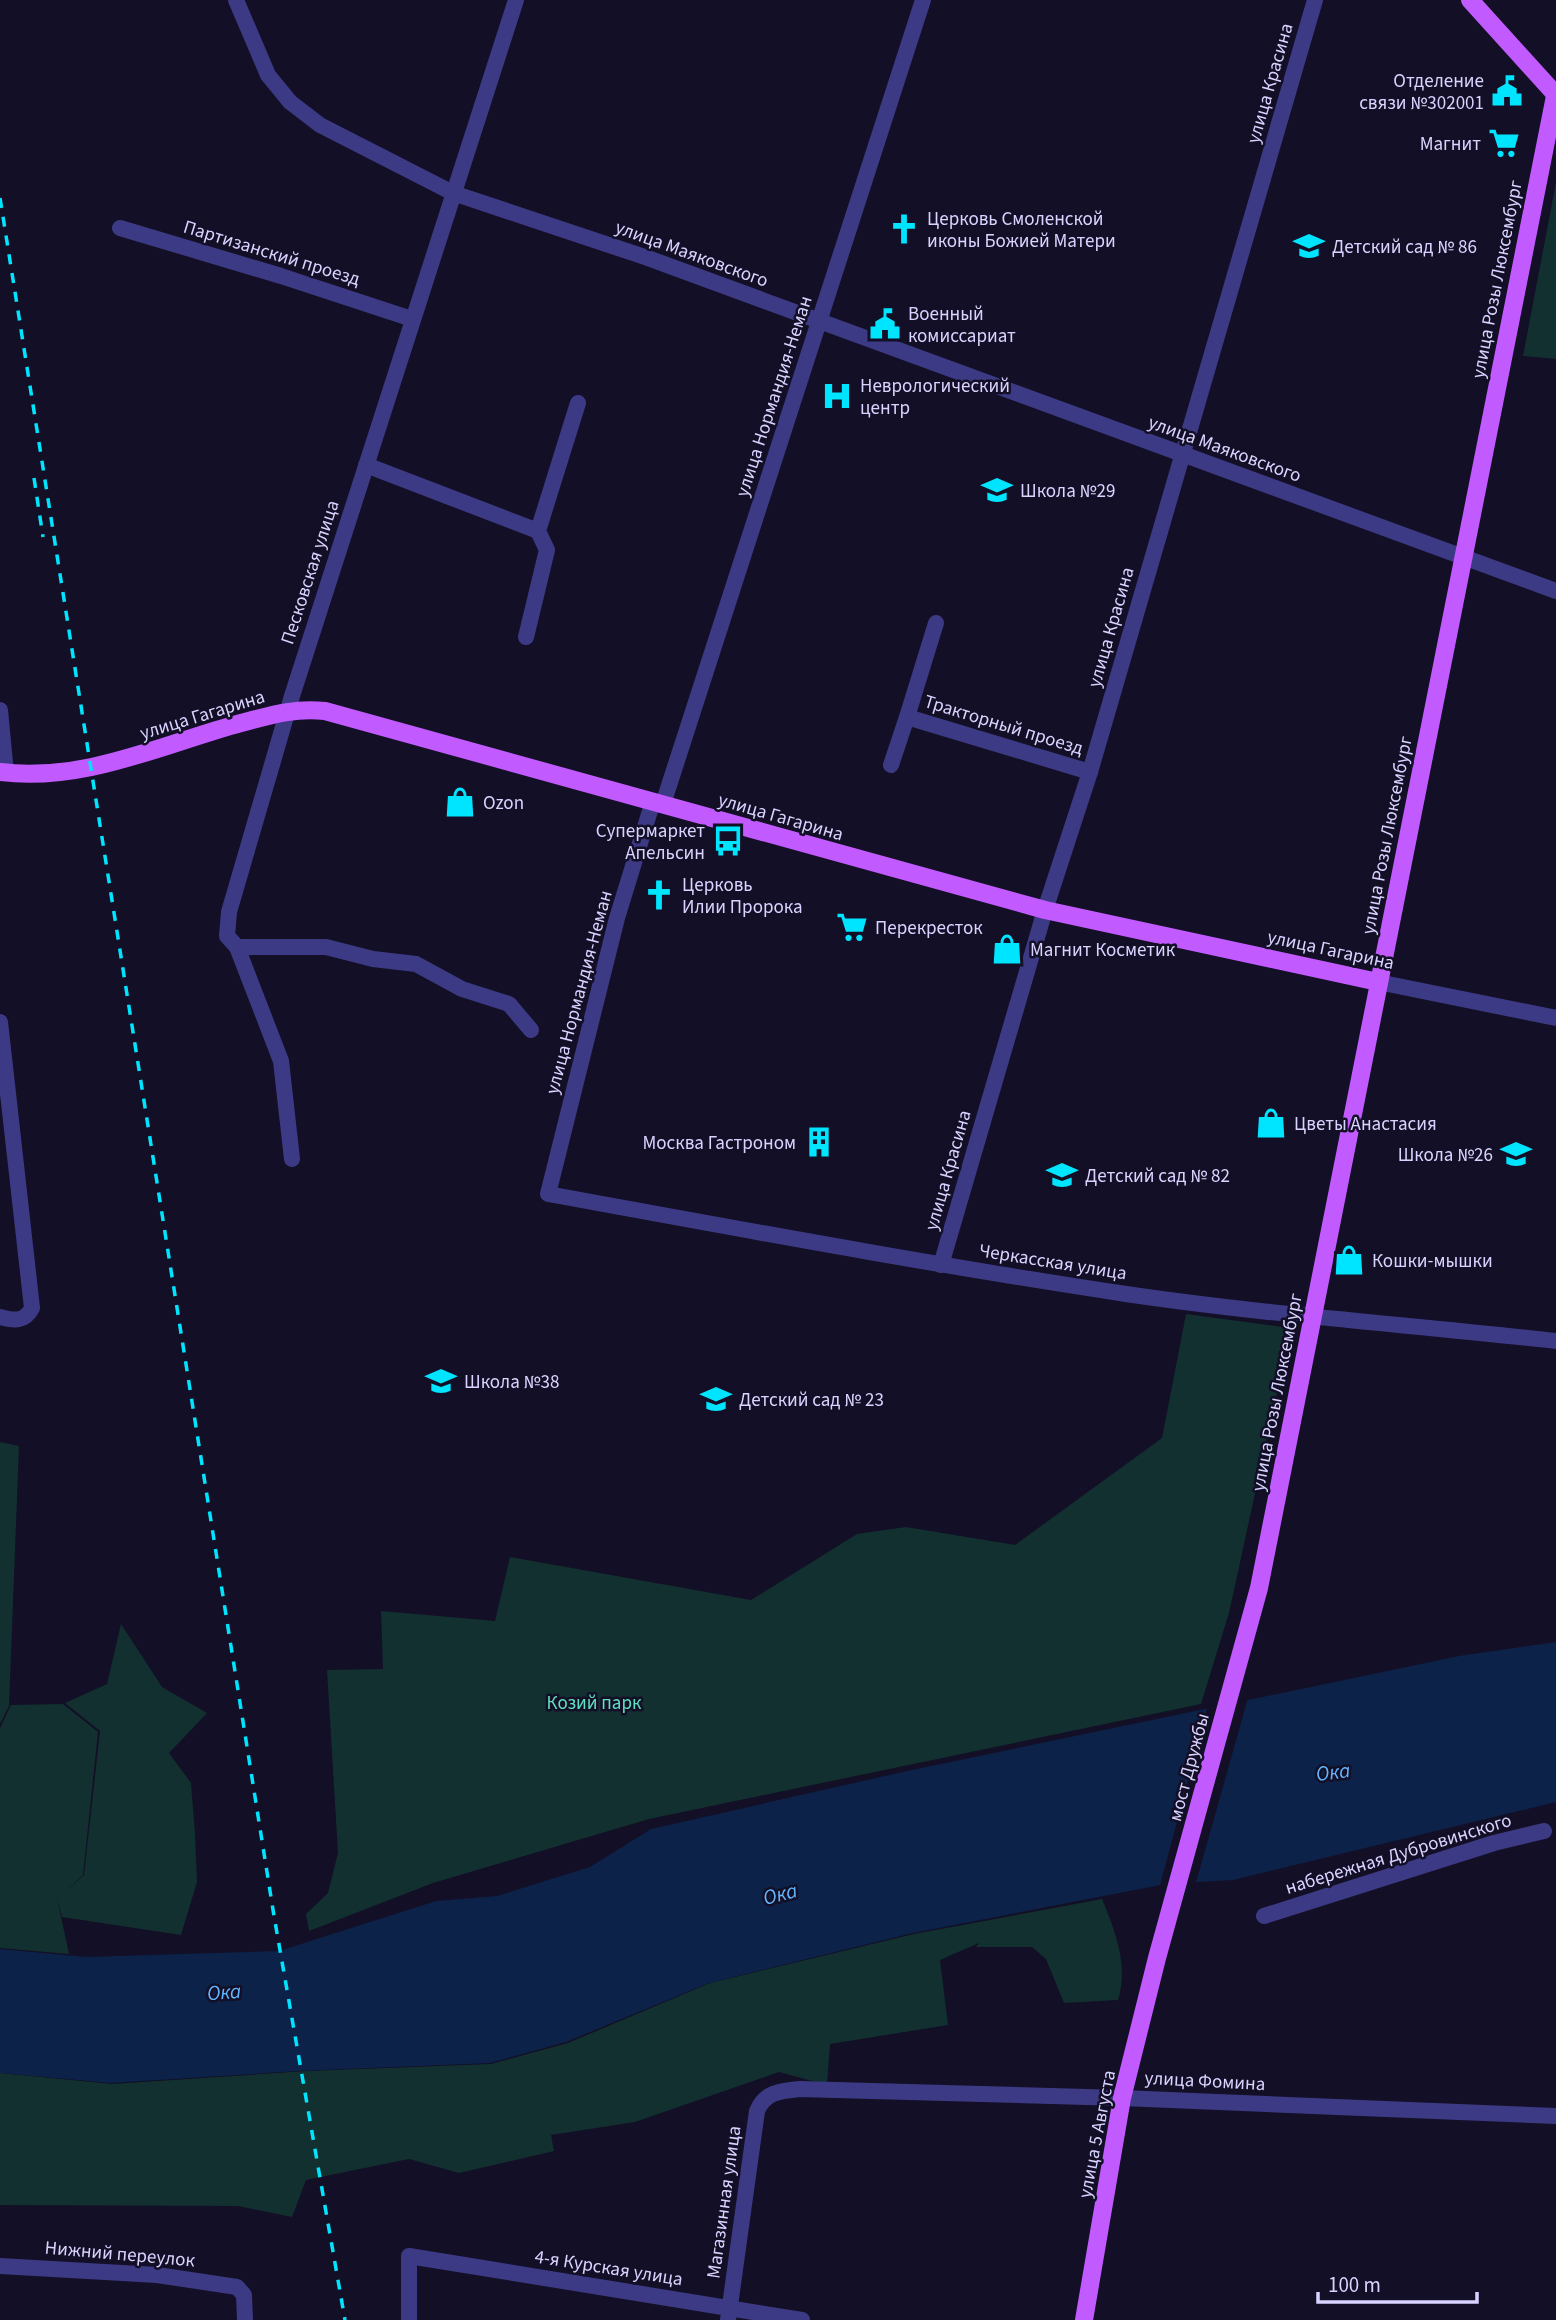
<svg xmlns="http://www.w3.org/2000/svg" width="1556" height="2320" viewBox="0 0 1556 2320" font-family="'Source Sans 3',sans-serif">
<style>
.green{fill:#12302f}
.water{fill:#0c2248}
.pier{fill:#130f26}
.lines{fill:none;stroke-linecap:round;stroke-linejoin:round}
.minor{stroke:#3d3a85;stroke-width:16}
.major{stroke:#c25bff;stroke-width:18}
.rail{stroke:#00e5ff;stroke-width:3.5;stroke-dasharray:10 9;stroke-linecap:butt}
.labels{text-anchor:middle;stroke-width:5;stroke-linejoin:round;paint-order:stroke}
.poi-label{font-size:19px;fill:#d9d4ff;stroke:#130f26;text-anchor:start}
.street-label{font-size:19px;fill:#d9d4ff;stroke:#130f26}
.park-label{font-size:19px;fill:#5fe0c0;stroke:#130f26}
.water-label{font-size:21px;font-style:italic;fill:#62b6ff;stroke:#130f26}
</style>
<rect width="100%" height="100%" fill="#130f26"/>
<g class="green">
<path d="M1556,182v177l-33,-3z"/>
<path d="M1186,1314l105,14 -62,285 -28,91 -552,115 -216,64 -124,48 -3,-17 22,-21 10,-40 -11,-183 56,-1 -2,-58 114,10 15,-64 241,43 106,-66 49,-7 109,18 147,-107z"/>
<path d="M0,1442l19,4 -10,260 -9,18z"/>
<path d="M121,1624l41,63 45,26 -38,40 22,30 4,51 2,48 -16,53 -119,-18 -5,-19 12,56 -69,-6v-220l11,-23 52,-1 35,28 -15,143 -19,18 20,-18 16,-144 -35,-28 42,-19z"/>
<path d="M1102,1899c13,32 27,66 16,101l-54,3 -18,-44 -14,-12h-56l3,-4 -39,17 8,65 -118,19 -3,41 -48,-13 -144,50 -84,13 3,16 -95,22 -50,-14 -103,21 -14,37 -54,-11 -238,-1v-132l112,11 195,-13 184,-7 77,-21 142,-60 204,-49z"/>
</g>
<path class="water" d="M1556,1642v160l-323,78 -67,4 -253,49 -204,50 -143,59 -76,21 -191,8 -188,12 -111,-10v-124l86,8 193,-6 157,-50 61,-5 93,-29 61,-38 256,-58 552,-115z"/>
<path class="pier" d="M1248,1698l-53,188 -36,3 49,-183z"/>
<g class="lines">
<g class="minor">
<path d="M236,0l32,75 22,27 30,23 133,68 192,64 911,334"/>
<path d="M120,228l161,48 131,43"/>
<path d="M366,465l172,66"/>
<path d="M936,623l-29,94 183,55"/>
<path d="M526,637l21,-87 -9,-19 40,-128"/>
<path d="M0,710l6,63"/>
<path d="M891,765l16,-48"/>
<path d="M653,801l-36,117 -69,276c192,35 385,71 578,100 143,21 287,31 430,47"/>
<path d="M663,804l260,-804"/>
<path d="M237,947h89l47,12 43,5 46,25 47,15 22,26"/>
<path d="M1378,982l178,36"/>
<path d="M0,1022l32,286c-7,14 -18,13 -32,9"/>
<path d="M292,1159l-11,-98 -44,-114 -10,-11 2,-24 63,-216 224,-696"/>
<path d="M941,1265l104,-355 45,-138 225,-772"/>
<path d="M1264,1916l230,-73 50,-12"/>
<path d="M0,2266l157,9 80,12 7,8 1,25"/>
<path d="M409,2320v-64l393,64"/>
<path d="M728,2320l29,-209c8,-19 23,-20 42,-22l323,9 434,18"/>
</g>
<g class="major">
<path d="M1470,0l86,95"/>
<path d="M0,772c83,11 163,-28 241,-49 31,-8 51,-15 84,-12l720,199 333,72"/>
<path d="M1084,2320l38,-222 35,-140 102,-370 297,-1497"/>
</g>
<g class="rail">
<path d="M0,198l274,1718 71,404"/>
<path d="M34,478l9,59"/>
</g>
</g>
<defs>
<g id="civic-bare" transform="scale(2.415)"><path d="M-.6-6.5H3V-4.5H.6V-3L4-1V1h2V6H-6V1h2V-1L-.6-3ZM-1.2 2.5V6h2.4V2.5Z" fill="#00e5ff" stroke="#130f26" stroke-width="2.5" paint-order="stroke"/></g>
<g id="supermarket-bare" transform="scale(2.415)"><path d="M-6-5.5h2.5l.6 2H6L4.5 2H-2.5L-4.4-4H-6ZM-1.5 3.2a1.3 1.3 0 1 0 .1 0ZM3 3.2a1.3 1.3 0 1 0 .1 0Z" fill="#00e5ff" stroke="#130f26" stroke-width="2.5" paint-order="stroke"/></g>
<g id="church-bare" transform="scale(2.415)"><path d="M-1.2-6h2.4v3.5h3.3v2.4h-3.3V6h-2.4V-.1h-3.3v-2.4h3.3Z" fill="#00e5ff" stroke="#130f26" stroke-width="2.5" paint-order="stroke"/></g>
<g id="school-bare" transform="scale(2.415)"><path d="M0-5L7-2L0 1L-7-2ZM-4 1L0 2.5L4 1V4Q0 6-4 4Z" fill="#00e5ff" stroke="#130f26" stroke-width="2.5" paint-order="stroke"/></g>
<g id="hospital-bare" transform="scale(2.415)"><path d="M-5-5h3v3.5h4V-5h3V5h-3V1.5h-4V5h-3Z" fill="#00e5ff" stroke="#130f26" stroke-width="2.5" paint-order="stroke"/></g>
<g id="shop-bare" transform="scale(2.415)"><path d="M-5-2.5h2.3a2.7 3.5 0 0 1 5.4 0H5L5.5 6h-11ZM-1.5-2.5h3a1.5 2.3 0 0 0-3 0Z" fill="#00e5ff" stroke="#130f26" stroke-width="2.5" paint-order="stroke"/></g>
<g id="bus-bare" transform="scale(2.415)"><path d="M-5-6H5V4H4V6H2V4H-2V6H-4V4H-5ZM-3.5-4V0h7V-4ZM-3.5 1.2v1.5H-2V1.2ZM2 1.2v1.5H3.5V1.2Z" fill="#00e5ff" stroke="#130f26" stroke-width="2.5" paint-order="stroke"/></g>
<g id="building-bare" transform="scale(2.415)"><path d="M-4-6H4V6H1V3H-1V6H-4ZM-2.5-4.3h1.7v1.8h-1.7ZM.8-4.3h1.7v1.8H.8ZM-2.5-1h1.7V.8h-1.7ZM.8-1h1.7V.8H.8Z" fill="#00e5ff" stroke="#130f26" stroke-width="2.5" paint-order="stroke"/></g>
</defs>
<g fill-rule="evenodd">
<use href="#civic-bare" x="1507" y="91"/>
<use href="#supermarket-bare" x="1504" y="143"/>
<use href="#church-bare" x="904" y="229"/>
<use href="#school-bare" x="1309" y="246"/>
<use href="#civic-bare" x="885" y="324"/>
<use href="#hospital-bare" x="837" y="396"/>
<use href="#school-bare" x="997" y="490"/>
<use href="#shop-bare" x="460" y="802"/>
<use href="#bus-bare" x="728" y="841"/>
<use href="#church-bare" x="659" y="895"/>
<use href="#supermarket-bare" x="852" y="927"/>
<use href="#shop-bare" x="1007" y="949"/>
<use href="#shop-bare" x="1271" y="1123"/>
<use href="#building-bare" x="819" y="1142"/>
<use href="#school-bare" x="1516" y="1154"/>
<use href="#school-bare" x="1062" y="1175"/>
<use href="#shop-bare" x="1349" y="1260"/>
<use href="#school-bare" x="441" y="1381"/>
<use href="#school-bare" x="716" y="1399"/>
</g>
<g class="labels">
<g class="poi-label">
<text x="1484" y="87" text-anchor="end">Отделение<tspan x="1484" dy="22">связи №302001</tspan></text>
<text x="1481" y="150" text-anchor="end">Магнит</text>
<text x="927" y="225">Церковь Смоленской<tspan x="927" dy="22">иконы Божией Матери</tspan></text>
<text x="1332" y="253">Детский сад № 86</text>
<text x="908" y="320">Военный<tspan x="908" dy="22">комиссариат</tspan></text>
<text x="860" y="392">Неврологический<tspan x="860" dy="22">центр</tspan></text>
<text x="1020" y="497">Школа №29</text>
<text x="483" y="809">Ozon</text>
<text x="705" y="837" text-anchor="end">Супермаркет<tspan x="705" dy="22">Апельсин</tspan></text>
<text x="682" y="891">Церковь<tspan x="682" dy="22">Илии Пророка</tspan></text>
<text x="875" y="934">Перекресток</text>
<text x="1030" y="956">Магнит Косметик</text>
<text x="1294" y="1130">Цветы Анастасия</text>
<text x="796" y="1149" text-anchor="end">Москва Гастроном</text>
<text x="1493" y="1161" text-anchor="end">Школа №26</text>
<text x="1085" y="1182">Детский сад № 82</text>
<text x="1372" y="1267">Кошки-мышки</text>
<text x="464" y="1388">Школа №38</text>
<text x="739" y="1406">Детский сад № 23</text>
</g>
<g class="street-label">
<text transform="translate(1269 83) rotate(-74)" y="7">улица Красина</text>
<text transform="translate(272 252) rotate(17)" y="7">Партизанский проезд</text>
<text transform="translate(692 253) rotate(20)" y="7">улица Маяковского</text>
<text transform="translate(1496 279) rotate(-79)" y="7">улица Розы Люксембург</text>
<text transform="translate(773 396) rotate(-72)" y="7">улица Нормандия-Неман</text>
<text transform="translate(1225 448) rotate(20)" y="7">улица Маяковского</text>
<text transform="translate(309 572) rotate(-72)" y="7">Песковская улица</text>
<text transform="translate(1110 627) rotate(-74)" y="7">улица Красина</text>
<text transform="translate(202 714) rotate(-17)" y="7">улица Гагарина</text>
<text transform="translate(1004 724) rotate(17)" y="7">Тракторный проезд</text>
<text transform="translate(781 816) rotate(16)" y="7">улица Гагарина</text>
<text transform="translate(1386 835) rotate(-79)" y="7">улица Розы Люксембург</text>
<text transform="translate(1331 949) rotate(12)" y="7">улица Гагарина</text>
<text transform="translate(578 992) rotate(-75)" y="7">улица Нормандия-Неман</text>
<text transform="translate(947 1170) rotate(-74)" y="7">улица Красина</text>
<text transform="translate(1053 1261) rotate(9)" y="7">Черкасская улица</text>
<text transform="translate(1276 1392) rotate(-79)" y="7">улица Розы Люксембург</text>
<text transform="translate(1188 1767) rotate(-75)" y="7">мост Дружбы</text>
<text transform="translate(1398 1853) rotate(-17)" y="7">набережная Дубровинского</text>
<text transform="translate(1205 2080) rotate(3)" y="7">улица Фомина</text>
<text transform="translate(1096 2134) rotate(-79)" y="7">улица 5 Августа</text>
<text transform="translate(723 2202) rotate(-82)" y="7">Магазинная улица</text>
<text transform="translate(120 2253) rotate(5)" y="7">Нижний переулок</text>
<text transform="translate(609 2267) rotate(9)" y="7">4-я Курская улица</text>
</g>
<g class="park-label">
<text x="594" y="1709">Козий парк</text>
</g>
<g class="water-label">
<text transform="translate(1333 1772) rotate(-7)" y="7">Ока</text>
<text transform="translate(780 1894) rotate(-14)" y="7">Ока</text>
<text transform="translate(224 1992) rotate(-4)" y="7">Ока</text>
</g>
</g>
<path d="M1318 2292v10h159v-10" fill="none" stroke="#d9d4ff" stroke-width="3.5"/>
<text x="1328" y="2292" font-size="21" fill="#d9d4ff" stroke="#130f26" stroke-width="5" paint-order="stroke">100 m</text>
</svg>
